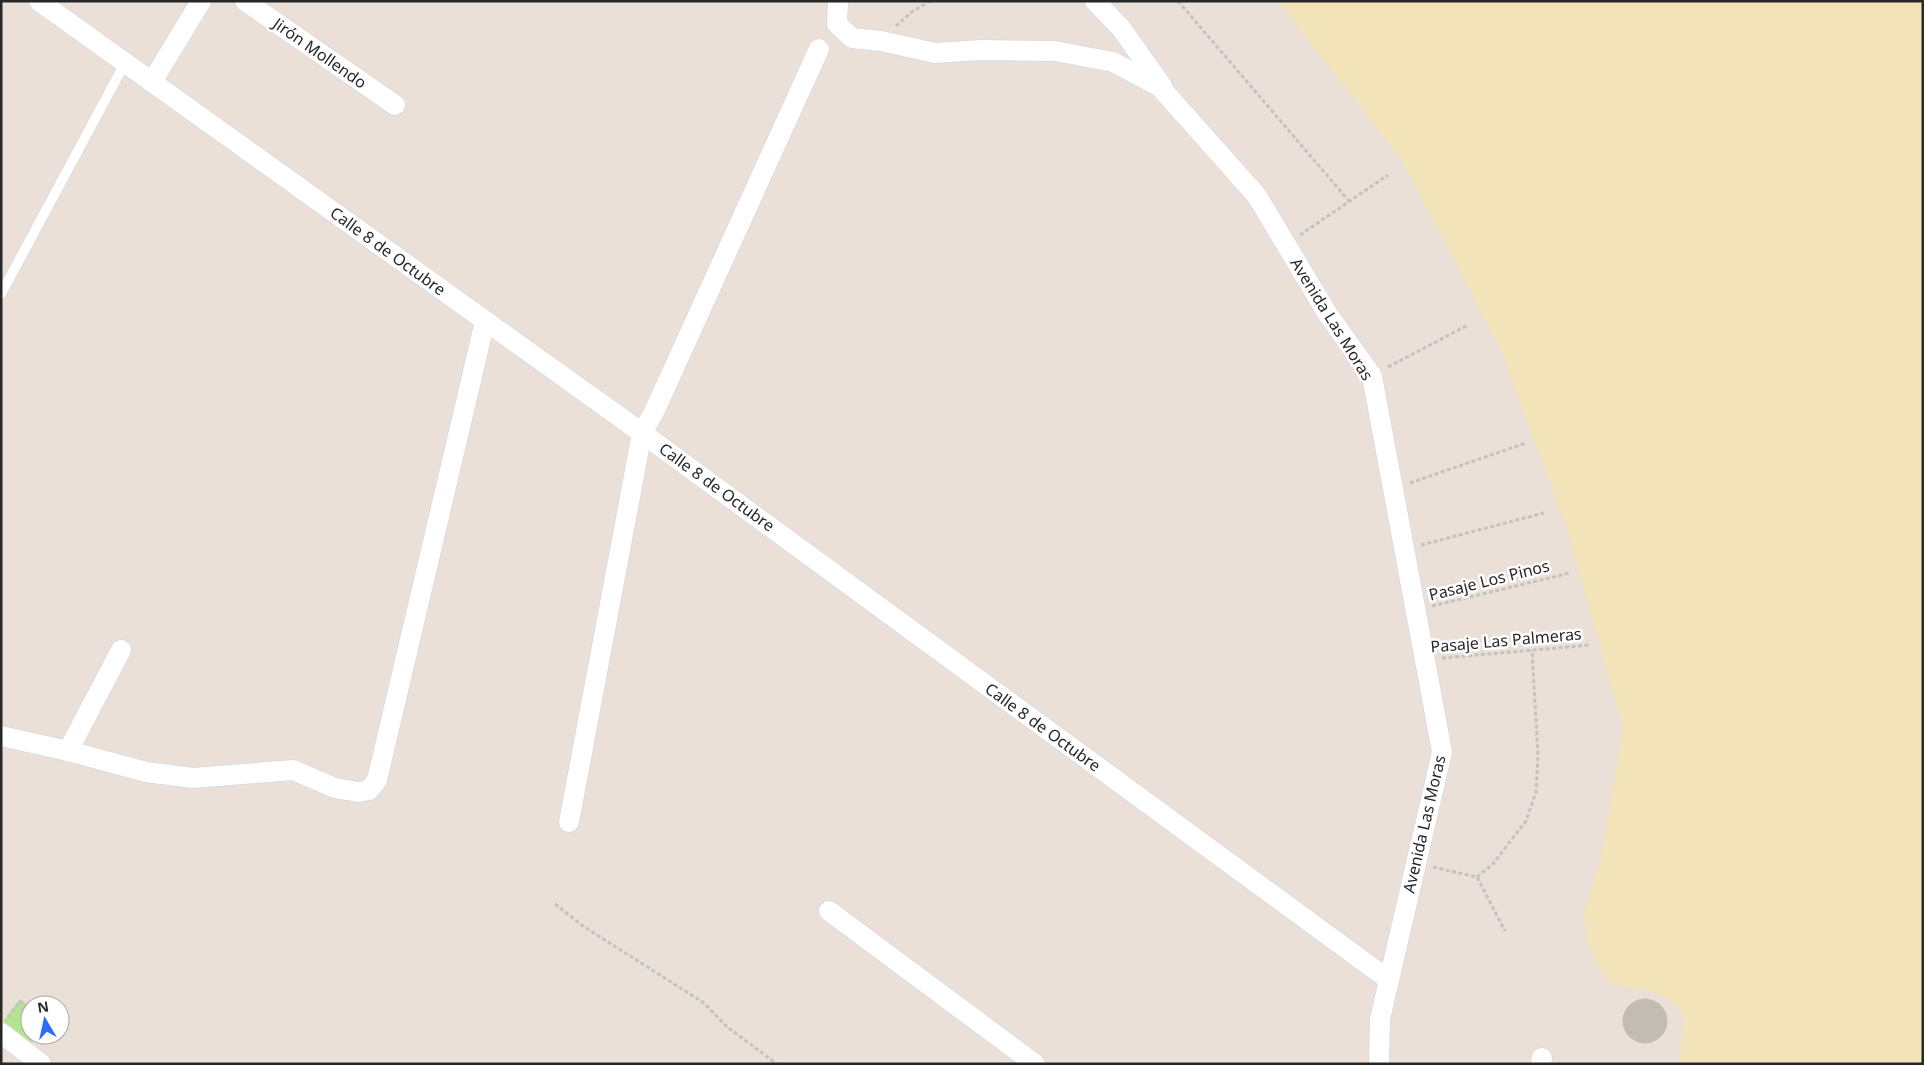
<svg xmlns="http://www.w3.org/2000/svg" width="1924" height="1065" viewBox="0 0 1924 1065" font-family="'Noto Sans',sans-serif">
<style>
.green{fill:#b5e491}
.sand{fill:#f2e3b8}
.building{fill:#c2bcb4;stroke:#c5bcb2}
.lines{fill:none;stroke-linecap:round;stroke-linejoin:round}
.lane-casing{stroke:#cdd3e1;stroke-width:11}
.street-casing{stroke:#cdd3e1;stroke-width:21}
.path{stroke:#c3c3c3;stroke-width:3;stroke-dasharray:4 2.5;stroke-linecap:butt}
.lane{stroke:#fff;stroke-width:10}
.street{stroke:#fff;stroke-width:20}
.labels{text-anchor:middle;stroke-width:5;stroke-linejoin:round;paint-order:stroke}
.street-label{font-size:16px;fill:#272727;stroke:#fff}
</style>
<rect width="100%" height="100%" fill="#eae0d7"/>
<path class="green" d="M20,999l10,8v28h8l-6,8 -29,-22z"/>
<path class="sand" d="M1279,1h644v1063h-244l5,-49 -14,-15 -17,-9 -39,-6 -14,-15 -12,-27 -4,-29 17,-55 22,-130 -55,-198 -67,-180 -98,-189z"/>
<circle class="building" cx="1645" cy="1021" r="22"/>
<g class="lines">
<g class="lane-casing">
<path id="lane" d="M1,294l124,-231"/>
</g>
<g class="street-casing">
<g id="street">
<path d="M39,1l603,432 747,547"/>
<path d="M245,1l150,104"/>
<path d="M838,1l-1,23 15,14 29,3 54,12 46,-3 74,1 58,11 47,25 97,109 70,117 45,63 70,376 -62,267 -1,45"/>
<path d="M1095,1l26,27 41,58"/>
<path d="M152,82l49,-81"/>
<path d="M1,736l67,15 78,21 47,6 100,-8 42,18 23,4 11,-2 8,-10 108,-459"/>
<path d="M68,751l53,-101"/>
<path d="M569,822l73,-389 12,-21 165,-363"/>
<path d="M829,911l206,153"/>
<path d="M1,1033l40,31"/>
<path d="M1541,1064l1,-6"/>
</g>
</g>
<g class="path">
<path d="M1178,1l171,200"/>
<path d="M896,26l17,-15 17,-10"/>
<path d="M1300,235l88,-60"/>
<path d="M1388,367l80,-42"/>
<path d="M1410,483l116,-40"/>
<path d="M1421,545l123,-32"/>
<path d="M1432,606l138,-33"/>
<path d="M1442,658l149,-13"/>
<path d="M1433,867l44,10 28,54"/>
<path d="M1477,877l15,-12 34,-44 10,-29 2,-36 -6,-106"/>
<path d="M555,904l28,22 121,77 22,23 51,38"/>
<path d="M20,1001l5,15"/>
<path d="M8,1017l12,-16 10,7"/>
<path d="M28,1024l2,9"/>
</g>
<use href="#lane" class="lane"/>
<use href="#street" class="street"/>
</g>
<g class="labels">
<g class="street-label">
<text transform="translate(320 53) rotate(35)" y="6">Jirón Mollendo</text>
<text transform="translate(388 251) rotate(36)" y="6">Calle 8 de Octubre</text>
<text transform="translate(1332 319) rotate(58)" y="6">Avenida Las Moras</text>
<text transform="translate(717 487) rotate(36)" y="6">Calle 8 de Octubre</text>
<text transform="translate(1489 580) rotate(-14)" y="6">Pasaje Los Pinos</text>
<text transform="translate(1506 640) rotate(-5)" y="6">Pasaje Las Palmeras</text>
<text transform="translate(1043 727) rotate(36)" y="6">Calle 8 de Octubre</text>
<text transform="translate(1424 824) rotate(-77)" y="6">Avenida Las Moras</text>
</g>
</g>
<rect width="1924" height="1065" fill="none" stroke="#272727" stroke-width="5"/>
<g transform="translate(45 1020) rotate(351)"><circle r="24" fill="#ffffff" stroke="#a9a9a9"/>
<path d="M0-4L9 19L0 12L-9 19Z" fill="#306bff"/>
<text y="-8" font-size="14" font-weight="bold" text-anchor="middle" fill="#272727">N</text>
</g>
</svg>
